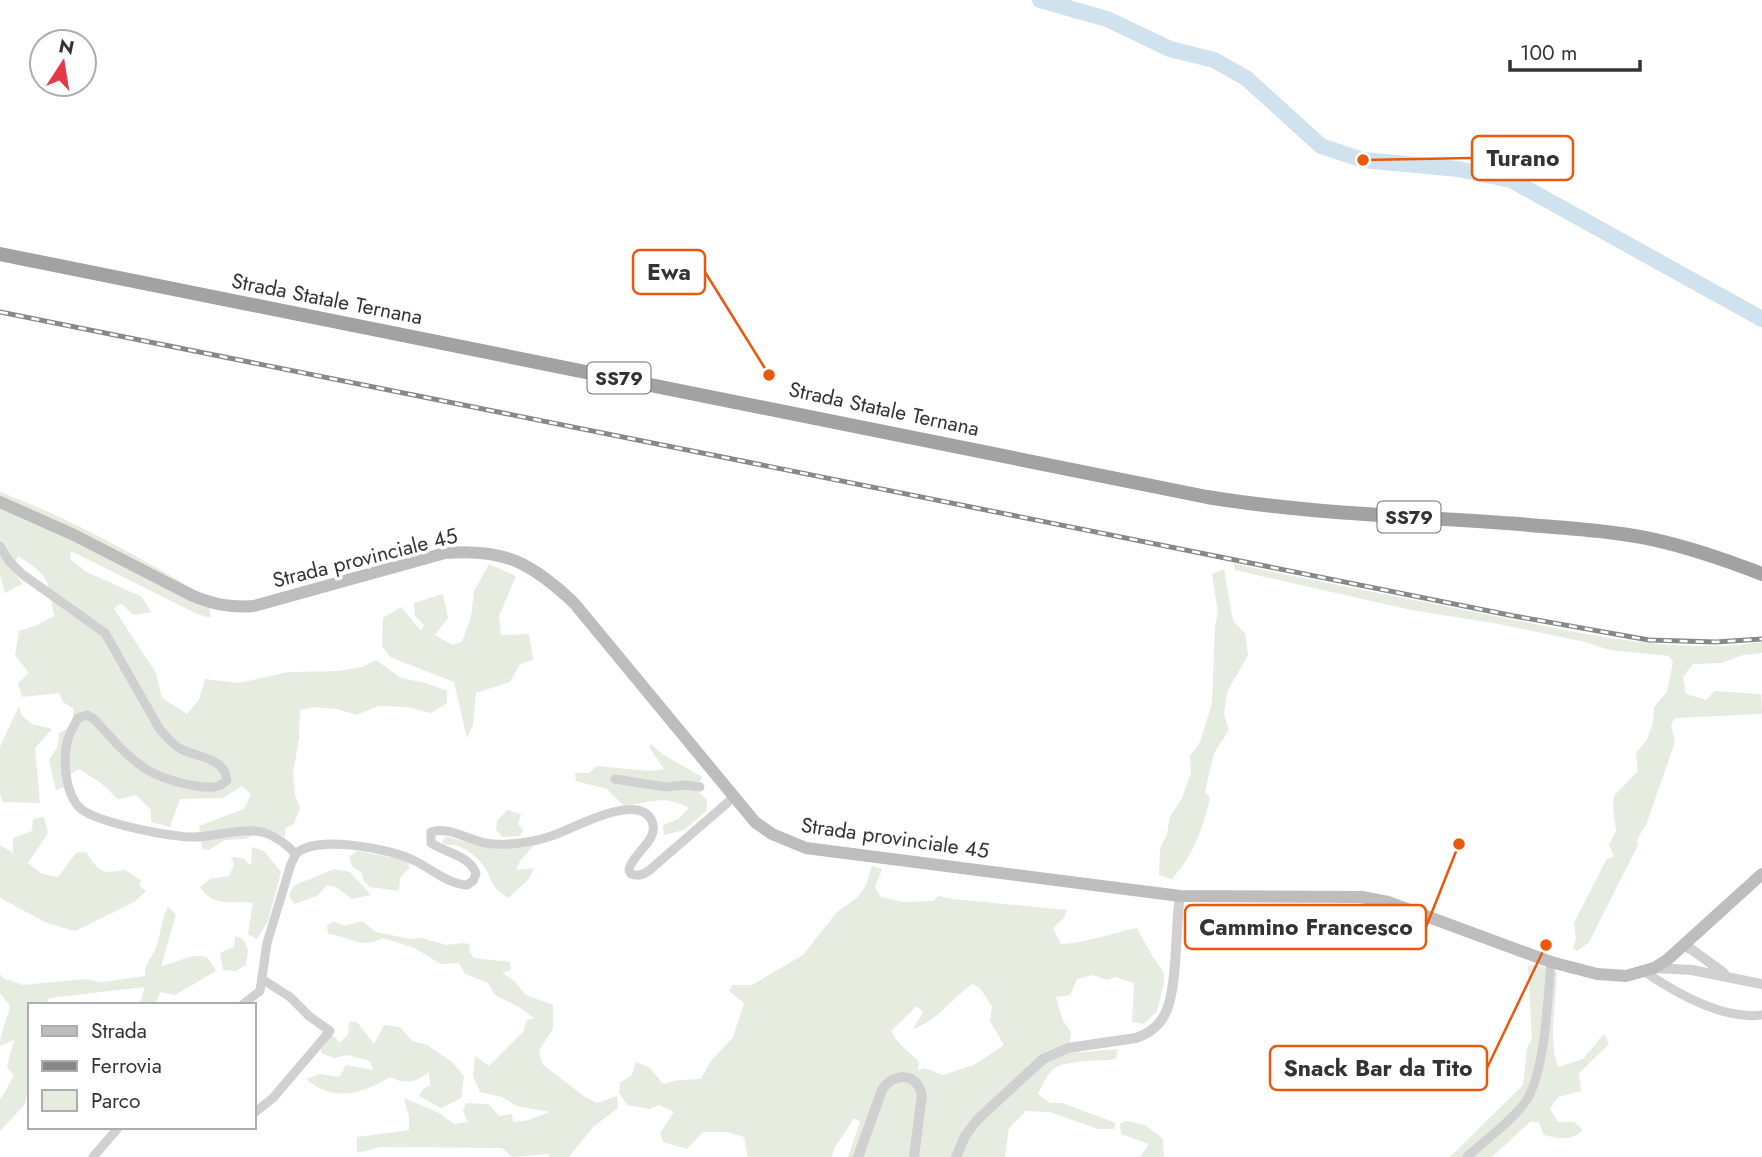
<svg xmlns="http://www.w3.org/2000/svg" width="1762" height="1157" viewBox="0 0 1762 1157" font-family="Jost,sans-serif">
<style>
.green{fill:#e6ecdf;fill-rule:evenodd}
.lines{fill:none;stroke-linecap:round;stroke-linejoin:round}
.river{stroke:#cfe2ee;stroke-width:16}
.minor{stroke:#d0d0d0;stroke-width:9}
.tertiary{stroke:#d0d0d0;stroke-width:10}
.secondary{stroke:#bdbdbd;stroke-width:12}
.trunk{stroke:#a2a2a2;stroke-width:14}
.rail-casing{stroke:#888;stroke-width:5}
.rail{stroke:#fff;stroke-width:2.5;stroke-dasharray:8;stroke-linecap:butt}
.labels{text-anchor:middle;stroke-width:7;stroke-linejoin:round;paint-order:stroke}
.shield{fill:#fff;stroke:#707070;stroke-width:2}
.shield-label{font-size:19px;font-weight:bold;fill:#333}
.street-label{font-size:21px;fill:#333;stroke:#fff}
.leader{fill:none;stroke:#e8590c;stroke-width:2.5}
.callout-dot{fill:#e8590c;stroke:#fff;stroke-width:2.5}
.callout{fill:#fff;stroke:#e8590c;stroke-width:2.5}
.callout-label{font-size:23px;text-anchor:middle;font-weight:bold;fill:#333}
</style>
<rect width="100%" height="100%" fill="#fff"/>
<g class="green">
<path d="M0,492c74,28 139,65 207,105l4,21 -14,-4 -126,-63 -1,8 15,12 57,26 9,15 -18,3 -12,-12 -7,6 42,64 6,25 25,16 12,-14 6,-21 34,4 49,-11 51,-1 23,-4 14,-7 25,18 25,5 21,8v12l-16,10 -24,-6 -28,-1 -23,9 -18,-6 -24,-2 -14,3 -1,28 -6,36 2,21 5,13 -6,16 -9,4v9l-18,-9 -22,11 -20,1 -16,10 -7,-1 -3,-23 45,-17 7,-15 -9,-8 -19,12 -43,1 -10,28 -19,-5v-12l-15,-15 -18,4 -17,-16 -22,-14 -15,9 2,9 -10,3 -7,-30 9,-14 1,-13 12,-6 3,-18 -11,-7 -4,-9 -37,4 -4,-14 11,-10 -14,-18 4,-24 16,-5 19,-10c-5,-35 -5,-41 -36,-60l-6,13 10,15 -17,9 -5,-18z"/>
<path d="M489,564l27,12 -17,40 2,19 28,-1 4,26 -13,4 -10,18 -34,11 -3,32 -6,13 -13,-56 -64,-25 -8,-11 1,-28 18,-11 20,24 3,-6 -9,-9 -1,-13 29,-9 5,24 -13,17 17,10 10,-3 9,-25 3,-26z"/>
<path d="M1234,564c90,18 180,36 271,54 84,17 170,37 257,24v11l-19,2 -21,8 -29,1 -10,13 3,17 20,6 9,-9 46,3 1,20 -87,4 -4,7 4,17 -28,80 -10,18 1,5 -49,97 -12,9 -4,-3 3,-9 -2,-16 32,-63 8,-4 -5,-11 7,-14 -3,-24 1,-11 24,-25 -2,-18 11,-13 6,-17 1,-16 13,-15 6,-30 -4,-6 -59,-6 -29,-9 -88,-18 -82,-13 -176,-40z"/>
<path d="M1224,569l9,52 12,12 3,22 -21,37 -3,22 5,16 -15,23 -9,38 5,8c-9,33 -15,53 -38,80l-13,-4 1,-26 7,-15 3,-17 12,-19 9,-25 -1,-17 10,-14 12,-38 3,-78 3,-13 -6,-39z"/>
<path d="M19,706l2,9 11,9 20,5 -17,19 5,55 -37,-1 -3,-8v-47z"/>
<path d="M651,744l11,10 40,23 -6,13 11,10 -1,11 -22,19 -20,5 -1,-10 15,-6 11,-11c-28,-15 -37,-4 -66,-3l-16,-16 -31,-8 -1,-8h14l8,-7 53,5 14,-2 -15,-22z"/>
<path d="M507,810l14,4 -3,10 5,6 -3,6 -17,1 -7,-7 1,-9z"/>
<path d="M44,817l4,16 -20,30 14,11 16,3 18,-24 10,-1c13,20 15,22 39,18l16,10 -2,5 7,6 -12,11 -59,29 -28,-8 -43,-23 -4,-3v-52l13,8v-15l19,-7 1,-12z"/>
<path d="M446,837l46,11 43,-4 -15,17 -4,9 18,-2 -5,11 -21,19c-5,-4 -10,-7 -14,-12 -3,-4 -4,-10 -7,-15 -8,-14 -27,-29 -43,-26l-2,-4z"/>
<path d="M252,847l12,4 17,21 -13,49 -11,18 -9,-5 5,-31c-24,-4 -37,6 -53,-16l10,-8 19,-3 5,-12 -3,-7 12,1 8,8z"/>
<path d="M357,851l49,9 4,7 -10,11 -1,13 -29,-4 -6,-6 -3,-9 -9,-6 -3,-9z"/>
<path d="M872,866l10,3 -7,18 6,10 22,5 31,-1 4,-5 15,3 114,11 -4,9 -10,9 8,16c26,-1 51,-11 76,-16l14,26 13,19v10l-7,28 -13,13 -12,-2 2,-39 -19,-6 -8,3 -14,-5 -16,4 -7,16 -14,2 7,24 8,11 -3,21 50,-4 -2,10c-15,2 -55,1 -64,11 -6,7 -10,16 -14,24l12,9h12l54,20 -2,6h-16l-48,-17 -24,-1 -17,17 -4,29h-157l12,-35 -6,-4 -20,31 -2,8h-84l-4,-20 -17,-5h-24l-16,17 -24,-7 -3,-9 14,-21 -15,-7 -9,4 -23,-4 -8,-12 1,-10 12,-8 4,-13 14,6 13,16 16,-4 22,-1 10,-18 22,-24 11,-34 -15,-12 3,-6h20l51,-30 34,-43 21,-15 8,-12zM972,984l8,4 12,18 -2,15 14,24 -30,20 -31,10 -19,-7 -6,3 1,-9c-9,-10 -23,-19 -28,-31l26,-25 6,6 -10,17c26,-9 38,-30 59,-45z"/>
<path d="M334,869l16,3 21,23 -19,4 -16,-12 -9,-2 -10,11 -23,8 -5,-8 4,-10z"/>
<path d="M168,907l8,7 -15,52c19,-3 26,-13 46,-9l9,14 -41,24 -15,-3 -5,13h-16l6,-18 -96,11 -4,7h-15v75l-5,24 -25,27v-31l14,-24 -7,-9 7,-27 -14,6c0,-15 7,-25 10,-40l-10,-13v-19l3,4 20,7 61,-6 18,3 43,-6c1,-18 7,-16 12,-31 4,-13 4,-25 11,-38z"/>
<path d="M332,921l12,5 18,-5 14,11 34,7 12,-1 24,7 16,-2 8,1 -1,7 5,7 36,4 1,8 -9,3 12,8 12,14 27,10v24l-14,21 3,14 43,33 12,6 20,-7 1,12 -25,19 -24,30h-21l2,-3 -38,3 -10,-9 -121,-1 -24,6v-16l52,-7v-14l-5,-18 35,15 15,11 14,-2 -5,-11 3,-8 22,1 11,12 13,-2 1,8 12,-1 25,-9 -33,-6 -15,-9 -22,-5 -7,-16 2,-20 14,10 35,-35 2,-10 8,-3 -15,-11 -24,-12 -7,-12 -23,-9 -6,-11 -18,1 -27,-16 -31,-10c-21,12 -34,-2 -55,-4l-1,-8z"/>
<path d="M235,936l9,4 4,11 -2,14 -10,6 -13,-1 -3,-17 14,-6z"/>
<path d="M1538,965l19,7c-1,30 -9,67 1,95l25,-8 21,-25 5,10 -30,29 2,18 -23,6 -8,12 8,13h16l9,8c-12,11 -23,9 -39,5l-5,-12 -8,-2 -39,36h-42l73,-72 4,-37 5,-9 -4,-73z"/>
<path d="M349,1022h8l17,22 10,-19 16,2 12,14 15,4 25,17 12,14 -3,22 -20,10 -22,-12 4,-7 7,-4 -1,-13c-13,10 -23,13 -39,5 -30,17 -55,26 -84,2l14,-5 19,3 7,-12 27,5 -3,-9 -23,-6 -13,3 -13,-5v-21l14,5 4,6 9,-8z"/>
<path d="M1126,1121l19,4 18,14 1,18h-24l9,-13 -28,-10 -1,-10z"/>
</g>
<g class="lines">
<path class="river" d="M1040,0l67,19 63,30 44,11 32,18 75,68 42,14 95,9 53,11 251,139"/>
<g class="minor">
<path d="M0,546l9,15 13,13 83,59 54,95c6,7 12,15 20,20 17,10 45,8 48,32 -8,9 -19,8 -30,6 -55,-9 -67,-28 -103,-67l-7,-4 -9,3c-4,8 -9,15 -11,24 -4,19 -2,53 14,67 18,14 86,27 109,28 24,1 52,-11 76,-4 11,4 22,13 30,21"/>
<path d="M615,779l50,8 21,-2 14,2"/>
<path d="M1645,972c31,21 79,48 117,43"/>
<path d="M242,1005l18,-14 7,-48 24,-79c2,-3 3,-7 5,-10 19,-20 95,-5 117,6 18,8 34,24 54,25l6,-4 3,-7c-5,-18 -30,-21 -45,-31v-11c20,-7 42,12 62,12 18,1 42,-2 58,-8 20,-6 84,-44 100,-17 11,20 -19,34 -22,51l2,4c9,3 14,0 21,-6l82,-71"/>
<path d="M254,1113l19,-15 57,-67 -21,-15 -19,-19 -28,-18"/>
<path d="M93,1157l26,-30"/>
<path d="M1467,1157c18,-17 46,-37 59,-56 19,-28 22,-105 25,-139"/>
</g>
<g class="tertiary">
<path d="M1683,946l8,3 33,24"/>
<path d="M1654,968l38,2 70,14"/>
<path d="M858,1157l24,-67c12,-18 34,-18 40,5l-8,62"/>
<path d="M956,1157l9,-21 13,-17 65,-60 25,-11 68,-10c12,-4 23,-12 29,-24 13,-25 10,-87 15,-118"/>
</g>
<path class="secondary" d="M0,502l74,33 117,60c21,9 39,13 63,11l191,-53c59,-5 87,10 129,50l181,219 17,12 34,14 374,48 182,1 26,5 163,60 46,12 29,2 28,-8 13,-8 95,-86"/>
<path class="trunk" d="M0,254l1207,243c103,17 208,19 312,27 44,4 88,6 132,15 37,8 75,21 111,35"/>
<g class="rail-casing">
<path id="rail" d="M0,312l1514,304 135,24 67,2 46,-3"/>
</g>
<use href="#rail" class="rail"/>
</g>
<g class="labels">
<g class="shield">
<rect x="587.5" y="362.5" width="63" height="31" rx="5"/>
<rect x="1377.5" y="501.5" width="63" height="31" rx="5"/>
</g>
<g class="shield-label">
<text x="619" y="385">SS79</text>
<text x="1409" y="524">SS79</text>
</g>
<g class="street-label">
<text transform="translate(327 299) rotate(11)" y="7">Strada Statale Ternana</text>
<text transform="translate(884 409) rotate(12)" y="7">Strada Statale Ternana</text>
<text transform="translate(365 558) rotate(-14)" y="7">Strada provinciale 45</text>
<text transform="translate(895 838) rotate(8)" y="7">Strada provinciale 45</text>
</g>
</g>
<path class="leader" d="M1363 160L1472 158M769 375L705 272M1459 844L1426 927M1546 945L1487 1068"/>
<g class="callout-dot">
<circle cx="1363" cy="160" r="7"/>
<circle cx="769" cy="375" r="7"/>
<circle cx="1459" cy="844" r="7"/>
<circle cx="1546" cy="945" r="7"/>
</g>
<g class="callout">
<rect x="1472" y="136" width="101" height="44" rx="7"/>
<rect x="633" y="250" width="72" height="44" rx="7"/>
<rect x="1185" y="905" width="241" height="44" rx="7"/>
<rect x="1270" y="1046" width="217" height="44" rx="7"/>
</g>
<g class="callout-label">
<text x="1523" y="166">Turano</text>
<text x="669" y="280">Ewa</text>
<text x="1306" y="935">Cammino Francesco</text>
<text x="1378" y="1076">Snack Bar da Tito</text>
</g>
<rect x="28" y="1003" width="228" height="126" fill="#ffffff" stroke="#adadad" stroke-width="2"/>
<rect x="42" y="1026" width="35" height="10" fill="#bdbdbd" stroke="#adadad" stroke-width="2"/>
<text x="91" y="1038" font-size="21" fill="#333333">Strada</text>
<rect x="42" y="1061" width="35" height="10" fill="#888888" stroke="#adadad" stroke-width="2"/>
<text x="91" y="1073" font-size="21" fill="#333333">Ferrovia</text>
<rect x="42" y="1090" width="35" height="21" fill="#e6ecdf" stroke="#adadad" stroke-width="2"/>
<text x="91" y="1108" font-size="21" fill="#333333">Parco</text>
<g transform="translate(63 63) rotate(12)"><circle r="33" fill="#ffffff" stroke="#adadad" stroke-width="2"/>
<path d="M0-5L12 26L0 18L-12 26Z" fill="#e63946"/>
<text y="-10" font-size="19" font-weight="bold" text-anchor="middle" fill="#333333">N</text>
</g>
<path d="M1510 60v10h130v-10" fill="none" stroke="#333333" stroke-width="3.5"/>
<text x="1520" y="60" font-size="21" fill="#333333" stroke="#ffffff" stroke-width="5" paint-order="stroke">100 m</text>
</svg>
